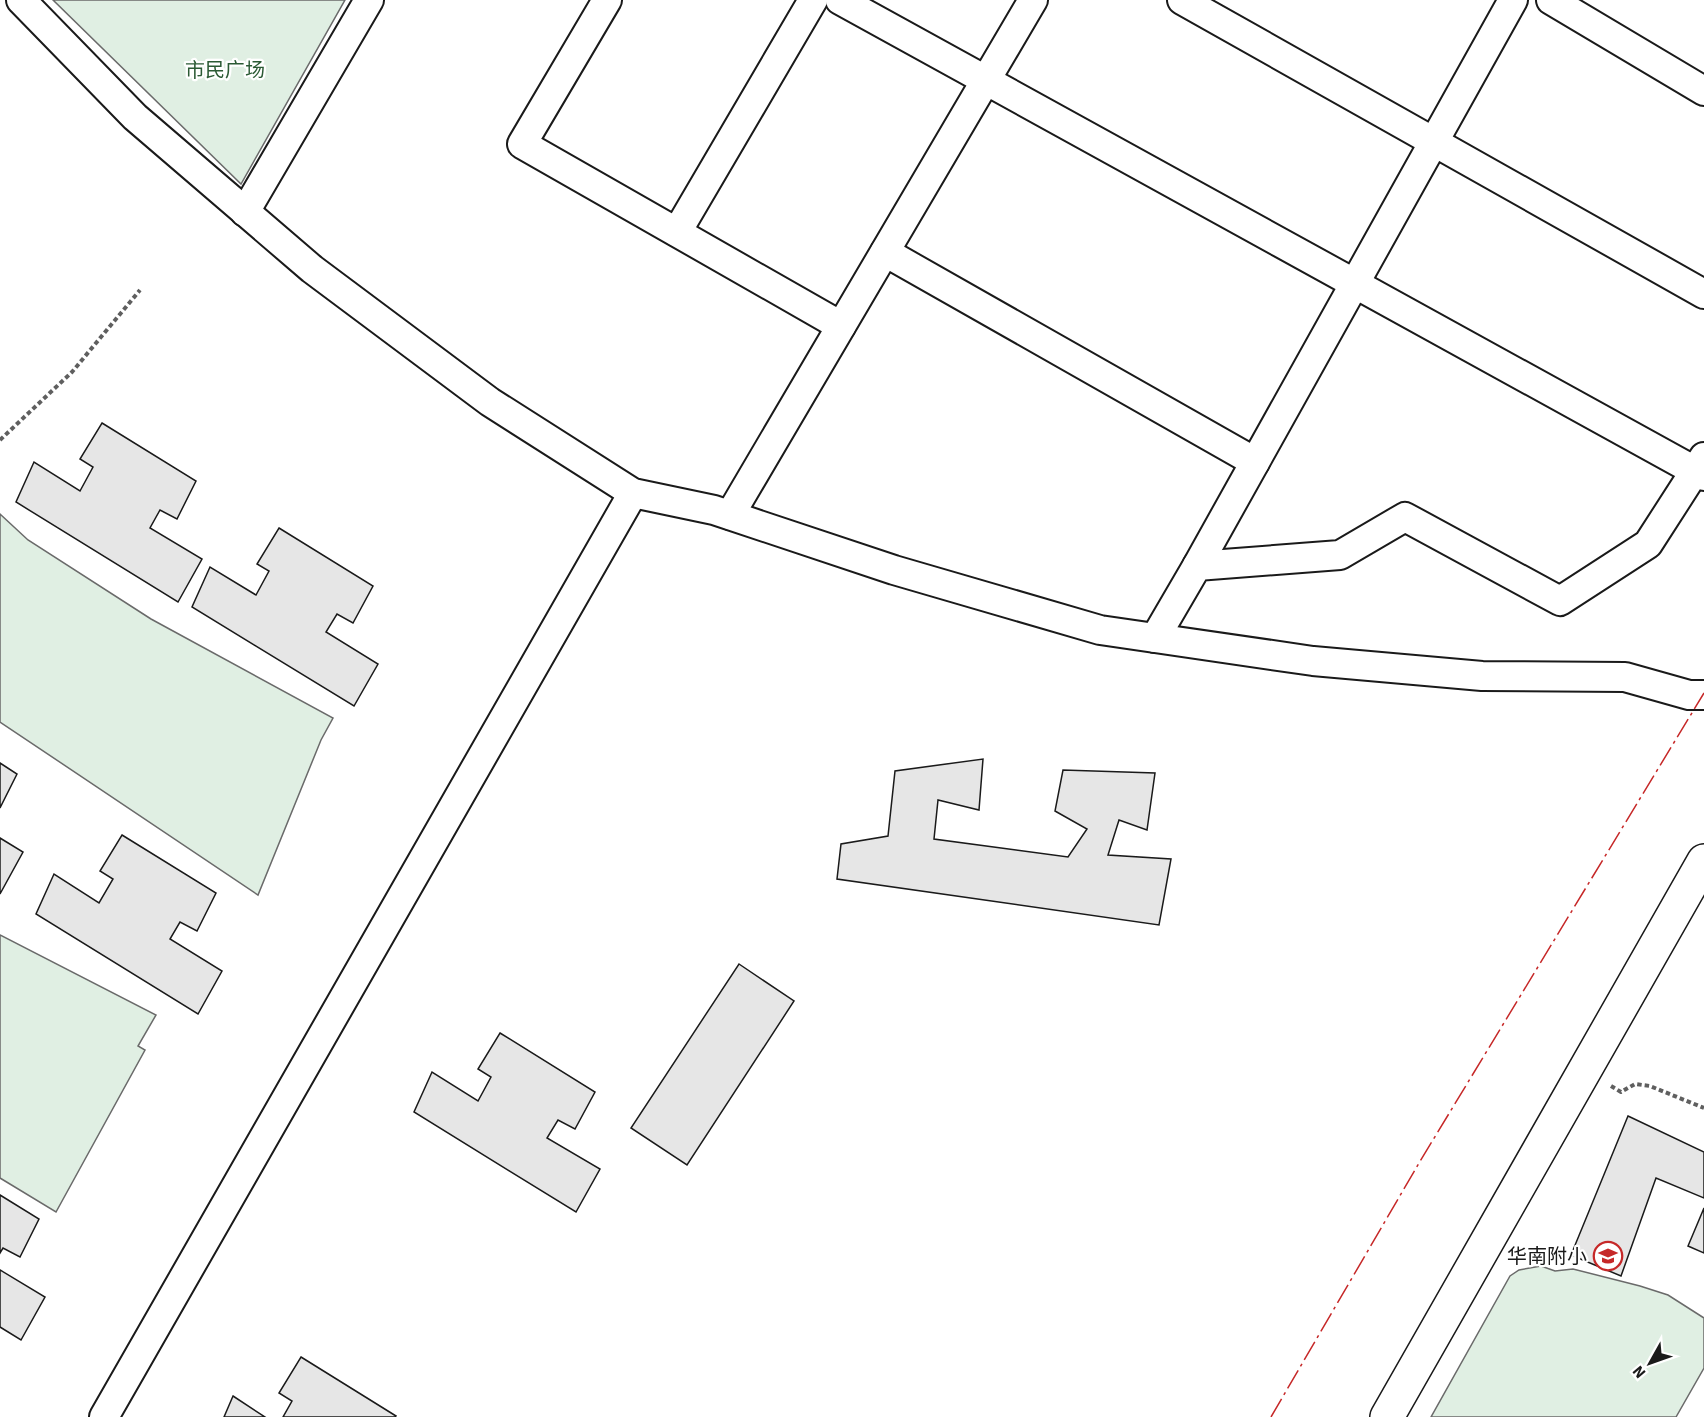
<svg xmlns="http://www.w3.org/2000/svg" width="1704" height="1417" viewBox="0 0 1704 1417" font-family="'Source Sans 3','Noto Sans SC',sans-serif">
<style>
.green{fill:#e0efe3;stroke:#6a6a6a;stroke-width:1.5}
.building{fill:#e6e6e6;stroke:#1a1a1a;stroke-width:1.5}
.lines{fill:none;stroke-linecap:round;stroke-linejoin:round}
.street-casing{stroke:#1a1a1a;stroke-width:32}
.secondary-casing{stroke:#1a1a1a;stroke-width:36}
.path{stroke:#5f5f5f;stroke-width:4;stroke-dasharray:4.5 3;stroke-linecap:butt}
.street{stroke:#fff;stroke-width:28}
.secondary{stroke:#fff;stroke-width:33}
.power{stroke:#c62828;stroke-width:1.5;stroke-dasharray:21 4.5 3 4.5;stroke-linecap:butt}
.labels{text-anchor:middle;stroke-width:4.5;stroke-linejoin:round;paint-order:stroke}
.park-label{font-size:20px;fill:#2b5a34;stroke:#fff}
.poi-label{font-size:20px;fill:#1a1a1a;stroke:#fff;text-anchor:end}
</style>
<rect width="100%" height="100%" fill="#fff"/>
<g class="green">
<path d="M53,0h292l-104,184z"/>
<path d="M0,514l28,26 123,79 182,99 -12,22 -63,155 -258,-173z"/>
<path d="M0,935l156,80 -18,31 7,4 -89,162 -56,-34z"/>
<path d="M1541,1266l14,5 18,-2 67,17 28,9 36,23v50l-28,49h-245l79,-141 9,-6z"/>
</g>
<g class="building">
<path d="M102,423l94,58 -19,38 -17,-9 -10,18 52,31 -24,43 -162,-100 18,-40 46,29 13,-24 -13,-8z"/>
<path d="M279,528l94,58 -20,37 -16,-9 -11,18 52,32 -24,42 -162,-99 18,-40 46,28 13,-24 -12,-7z"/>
<path d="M983,759l-4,51 -41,-10 -4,39 134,18 19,-28 -32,-18 8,-41 92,3 -8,57 -28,-10 -11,35 63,4 -12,66 -322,-46 4,-35 47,-8 7,-65z"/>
<path d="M0,763l17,11 -17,34z"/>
<path d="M122,835l94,58 -19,38 -17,-9 -10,17 52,32 -24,43 -162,-100 18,-40 45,29 14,-24 -13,-8z"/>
<path d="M0,838l23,14 -23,42z"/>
<path d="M739,964l55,37 -107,164 -56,-37z"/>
<path d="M500,1033l95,59 -20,37 -17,-9 -11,18 53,31 -24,43 -162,-100 18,-40 46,29 13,-24 -13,-8z"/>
<path d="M1628,1116l76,36v46l-48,-20 -35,98 -50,-21z"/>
<path d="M0,1195l39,24 -19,38 -17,-9 -3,5z"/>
<path d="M1704,1208v45l-16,-7z"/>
<path d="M0,1270l45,27 -24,43 -21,-13z"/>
<path d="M301,1357l95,59 -1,1h-112l9,-16 -13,-8z"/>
<path d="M233,1396l32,21h-41z"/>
</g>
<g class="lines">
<g class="street-casing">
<g id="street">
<path d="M21,0l114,117 177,152 178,133 143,91 81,17 180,60 206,60 213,31 169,15 143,1 64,18h15"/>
<path d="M607,0l-85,144 319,182"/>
<path d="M840,0l864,476"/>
<path d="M1182,0l522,294"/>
<path d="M1551,0l153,91"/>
<path d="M245,212l124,-212"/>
<path d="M677,232l136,-232"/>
<path d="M885,252l370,210"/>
<path d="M730,515l303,-515"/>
<path d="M1197,566l316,-566"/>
<path d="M1155,638l42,-72 143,-11 65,-38 155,84 88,-57 56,-87"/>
<path d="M104,1417l529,-924"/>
</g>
</g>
<g class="secondary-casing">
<path id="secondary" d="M1387,1417l317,-556"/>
</g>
<g class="path">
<path d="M0,440l72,-68 68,-82"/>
<path d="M1611,1086l10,6 14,-8 15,2 54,22"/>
</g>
<use href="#street" class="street"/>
<use href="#secondary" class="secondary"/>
<path class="power" d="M1271,1417l148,-254 285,-470"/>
</g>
<defs>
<g id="school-ring" transform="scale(1.5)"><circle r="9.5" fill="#fff" stroke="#c62828" stroke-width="1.5"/><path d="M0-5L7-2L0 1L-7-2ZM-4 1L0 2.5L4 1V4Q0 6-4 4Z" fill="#c62828"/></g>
</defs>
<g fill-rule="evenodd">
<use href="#school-ring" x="1608" y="1256"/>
</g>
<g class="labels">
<g class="park-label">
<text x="225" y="77">市民广场</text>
</g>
<g class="poi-label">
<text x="1587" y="1263">华南附小</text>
</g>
</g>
<g transform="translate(1650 1363) rotate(230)" stroke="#ffffff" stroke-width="4.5" paint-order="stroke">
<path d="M0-4.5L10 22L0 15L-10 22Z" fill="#1a1a1a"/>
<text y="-9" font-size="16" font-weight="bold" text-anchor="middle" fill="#1a1a1a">N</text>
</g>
</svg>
